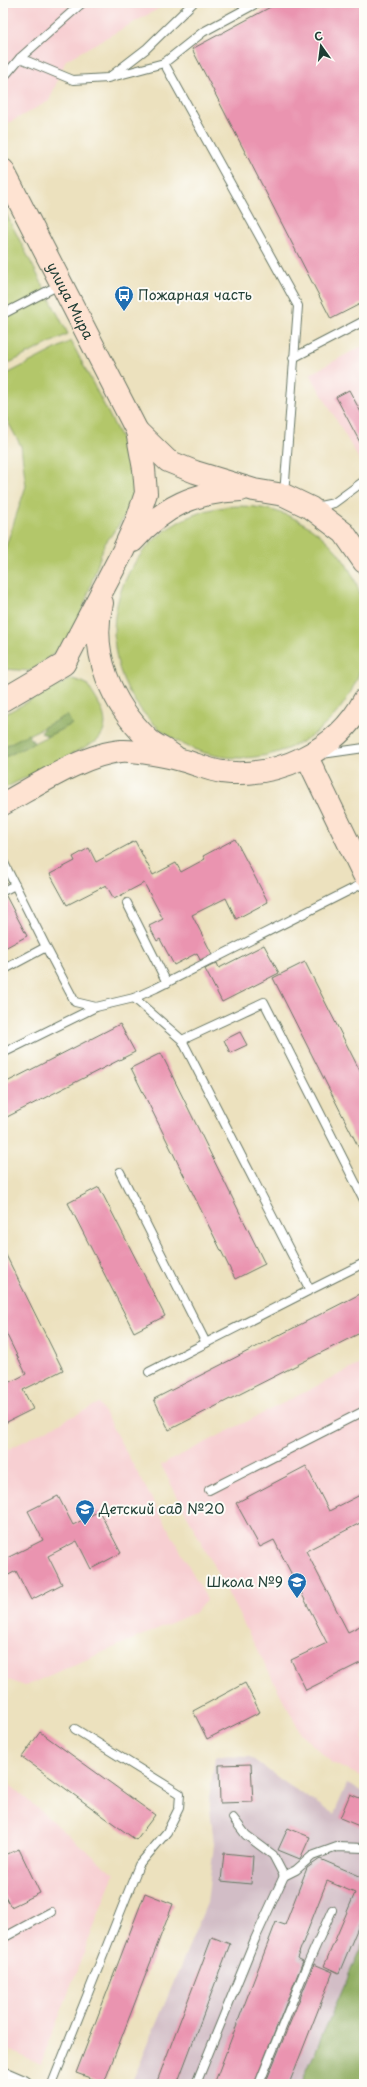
<svg xmlns="http://www.w3.org/2000/svg" width="367" height="2087" viewBox="0 0 367 2087" font-family="'Playpen Sans',sans-serif">
<style>
.built{fill:#f7cfd2}
.industrial{fill:#d2bdc6}
.green{fill:#b3c76b;stroke:#698250}
.forest{fill:#8eac5f;stroke:#56744a}
.building{fill:#ea94b0}
.lines{fill:none;stroke-linecap:round;stroke-linejoin:round}
.service-casing{stroke:#677664;stroke-width:10}
.minor-casing{stroke:#677664;stroke-width:18}
.secondary-casing{stroke:#677664;stroke-width:24}
.service{stroke:#fff;stroke-width:8}
.minor{stroke:#fff;stroke-width:16}
.secondary{stroke:#fee3d2;stroke-width:22}
.labels{text-anchor:middle;stroke-width:4;stroke-linejoin:round;paint-order:stroke}
.poi-label{font-size:14px;fill:#1f3d34;stroke:#fdfcf7;text-anchor:start}
.street-label{font-size:14px;fill:#1f3d34;stroke:#fdfcf7}
</style>
<rect width="100%" height="100%" fill="#fdfcf7"/>
<filter id="ink" filterUnits="userSpaceOnUse"><feTurbulence type="fractalNoise" baseFrequency=".025" numOctaves="2"/><feDisplacementMap in="SourceGraphic" scale="8" xChannelSelector="R" yChannelSelector="G"/><feConvolveMatrix kernelMatrix="1 2 1 2 8 2 1 2 1" color-interpolation-filters="sRGB"/></filter>
<filter id="wash" filterUnits="userSpaceOnUse"><feTurbulence type="fractalNoise" baseFrequency=".012" numOctaves="4" result="noise"/><feDisplacementMap in="SourceGraphic" scale="16" xChannelSelector="R" yChannelSelector="G"/><feGaussianBlur stdDeviation="0.9" result="paint"/><feColorMatrix in="noise" values="0 0 0 0 0 0 0 0 0 0 0 0 0 0 0 0 0 1.4 0 .05"/><feComposite in="paint" operator="in"/></filter>
<g filter="url(#wash)">
<rect width="100%" height="100%" fill="#ece1be"/>
<g class="built">
<path d="M3,3h166l-103,57 -17,41 -46,25z"/>
<path d="M364,345v123l-54,-94z"/>
<path d="M364,1362v412l-4,2 -28,-13 -31,-29 -140,-269z"/>
<path d="M99,1403l108,196 -13,14 -169,73 -22,-8v-226z"/>
<path d="M3,1779l111,95 -73,190 -38,-16z"/>
</g>
<path class="industrial" d="M215,1756l35,1 37,27 47,30 13,-30 17,8v148l-63,144h-170l76,-181 7,-59 -5,-45z"/>
<g class="green">
<path d="M3,208l65,126 -65,32z"/>
<path d="M71,341l64,124 5,31 -36,49 -31,94 -42,32 -28,-2v-114l23,-69 -5,-40 -18,-33v-37z"/>
<circle cx="240" cy="632" r="126"/>
<path d="M73,679l14,5c11,19 28,38 10,57l-94,48v-31l69,-34 -5,-8 -64,31v-32l64,-34z"/>
</g>
<g class="forest">
<path d="M67,715l5,9 -24,12 -7,-3 3,-6z"/>
<path d="M28,734l6,9 -31,15v-11z"/>
<path d="M364,1940v144h-63z"/>
</g>
<g id="blocks">
<g class="building">
<path d="M278,3h86v299l-33,17 -139,-270z"/>
<path d="M349,390l15,28v32l-28,-53z"/>
<path d="M235,839l33,63 -32,17 -10,-21 -34,17 20,39 -12,6 -3,-7 -23,12 -14,-26 -3,2 -8,-15 14,-7 -19,-36 -30,16 -8,-14 -39,20 -17,-31 25,-13 -2,-4 16,-9 7,14 39,-21 18,34 23,-12 5,9 24,-13 -2,-3z"/>
<path d="M3,896h3l21,40 -24,13z"/>
<path d="M264,945l15,28 -57,29 -17,-33 12,-6 2,5z"/>
<path d="M305,962l59,117v79l-91,-180z"/>
<path d="M120,1024l15,28 -132,67v-35z"/>
<path d="M240,1032l7,13 -17,8 -6,-13z"/>
<path d="M161,1053l104,211 -30,15 -104,-211z"/>
<path d="M99,1187l66,129 -31,16 -66,-129z"/>
<path d="M3,1249l60,121 -40,20 10,19 -30,15v-38l23,-12 -23,-47z"/>
<path d="M364,1292v39l-195,99 -15,-31z"/>
<path d="M306,1466l23,45 35,-18v28l-58,30 42,81 16,-8v37l-58,29 -15,-30 36,-17 -53,-103 -14,7 -24,-44z"/>
<path d="M58,1496l15,29 26,-14 22,42 -30,16 -14,-28 -29,15 14,28 -31,16 -15,-29 -13,7v-18l40,-20 -15,-29z"/>
<path d="M245,1683l15,29 -53,27 -14,-28z"/>
<path d="M40,1732l115,83 -19,25 -114,-83z"/>
<path d="M251,1764l2,38 -33,1 -1,-38z"/>
<path d="M350,1794l14,6v28l-24,-10z"/>
<path d="M288,1828l22,9 -10,22 -22,-9z"/>
<path d="M19,1849l21,44 -29,14 -8,-15v-36z"/>
<path d="M224,1853l29,3 -2,28 -30,-3z"/>
<path d="M320,1859l42,18 2,-4v40l-25,60 -15,-7 31,-73 -28,-12 -30,77 6,3 -49,123h-40l62,-162 9,3 22,-57z"/>
<path d="M145,1893l28,11 -69,179 -28,-10z"/>
<path d="M212,1937l18,7 -53,140h-21z"/>
<path d="M314,1964l19,8 -44,112h-24z"/>
</g>
</g>
</g>
<g filter="url(#ink)">
<use href="#blocks" fill-opacity="0" stroke="#677664" stroke-width="1"/>
<g class="lines">
<g class="service-casing">
<g id="service">
<path d="M20,58l53,22 35,-2 56,-15 39,-31 54,-29"/>
<path d="M164,63l134,243 -14,189"/>
<path d="M111,76l35,-27 47,-46"/>
<path d="M3,78l17,-20 62,-55"/>
<path d="M3,314l58,-30"/>
<path d="M293,358l71,-37"/>
<path d="M315,507l19,-4 30,-22"/>
<path d="M322,754l42,-6"/>
<path d="M3,861l43,86"/>
<path d="M3,891l12,-6"/>
<path d="M127,903l40,80"/>
<path d="M3,970l43,-23 29,55 21,5 38,-9 22,-10 208,-105"/>
<path d="M134,998l48,42 128,250 54,-27"/>
<path d="M182,1040l82,-38 100,198"/>
<path d="M3,1053l93,-46"/>
<path d="M120,1172l86,171"/>
<path d="M149,1372l161,-82"/>
<path d="M209,1490l155,-79"/>
<path d="M233,1818l13,17 27,20 11,21"/>
<path d="M3,1938l48,-26"/>
<path d="M52,2084l87,-219 28,-33 12,-24 1,-14 -105,-65"/>
<path d="M196,2084l59,-145 29,-63 12,-6 16,-14 25,-9 27,1"/>
<path d="M259,2084l46,-114 27,-60"/>
</g>
</g>
<g class="minor-casing">
<path id="minor" d="M3,2075l21,9"/>
</g>
<g class="secondary-casing">
<g id="secondary">
<path id="s1" d="M3,170l134,261 7,38 2,24 -9,27 -14,31 -59,113 -61,36"/>
<path d="M137,431l31,30 27,11 59,18 30,5 27,13 33,25 20,29"/>
<path d="M133,541c31,-35 62,-49 108,-51"/>
<path d="M102,603c-13,50 10,101 46,136 7,6 18,11 26,17"/>
<path d="M307,757l57,118"/>
<path d="M3,804c33,-18 81,-50 118,-53 13,-1 47,5 60,9 13,3 27,10 41,12 55,7 116,-22 142,-72"/>
</g>
</g>
<use href="#service" class="service"/>
<use href="#minor" class="minor"/>
<use href="#secondary" class="secondary"/>
</g>
</g>
<defs>
<g id="bus-pin" transform="scale(1)"><path d="M0 17L-7.5 6A9.5 9.5 0 1 1 7.5 6Z" fill="#1f6fb2" stroke="#fdfcf7"/><path d="M-5-6H5V4H4V6H2V4H-2V6H-4V4H-5ZM-3.5-4V0h7V-4ZM-3.5 1.2v1.5H-2V1.2ZM2 1.2v1.5H3.5V1.2Z" fill="#fff"/></g>
<g id="school-pin" transform="scale(1)"><path d="M0 17L-7.5 6A9.5 9.5 0 1 1 7.5 6Z" fill="#1f6fb2" stroke="#fdfcf7"/><path d="M0-5L7-2L0 1L-7-2ZM-4 1L0 2.5L4 1V4Q0 6-4 4Z" fill="#fff"/></g>
</defs>
<g fill-rule="evenodd">
<use href="#bus-pin" x="124" y="295"/>
<use href="#school-pin" x="85" y="1509"/>
<use href="#school-pin" x="297" y="1582"/>
</g>
<g class="labels">
<g class="poi-label">
<text x="138" y="300">Пожарная часть</text>
<text x="99" y="1514">Детский сад №20</text>
<text x="283" y="1587" text-anchor="end">Школа №9</text>
</g>
<g class="street-label">
<text dy="5" stroke="none"><textPath href="#s1" startOffset="147">улица Мира</textPath></text>
</g>
</g>
<rect width="367" height="2087" fill="none" stroke="#fdfcf7" stroke-width="16"/>
<g transform="translate(321 46) rotate(346)" stroke="#fdfcf7" stroke-width="3" paint-order="stroke">
<path d="M0-3L7 15L0 10L-7 15Z" fill="#1f3d34"/>
<text y="-6" font-size="11" font-weight="bold" text-anchor="middle" fill="#1f3d34">С</text>
</g>
</svg>
